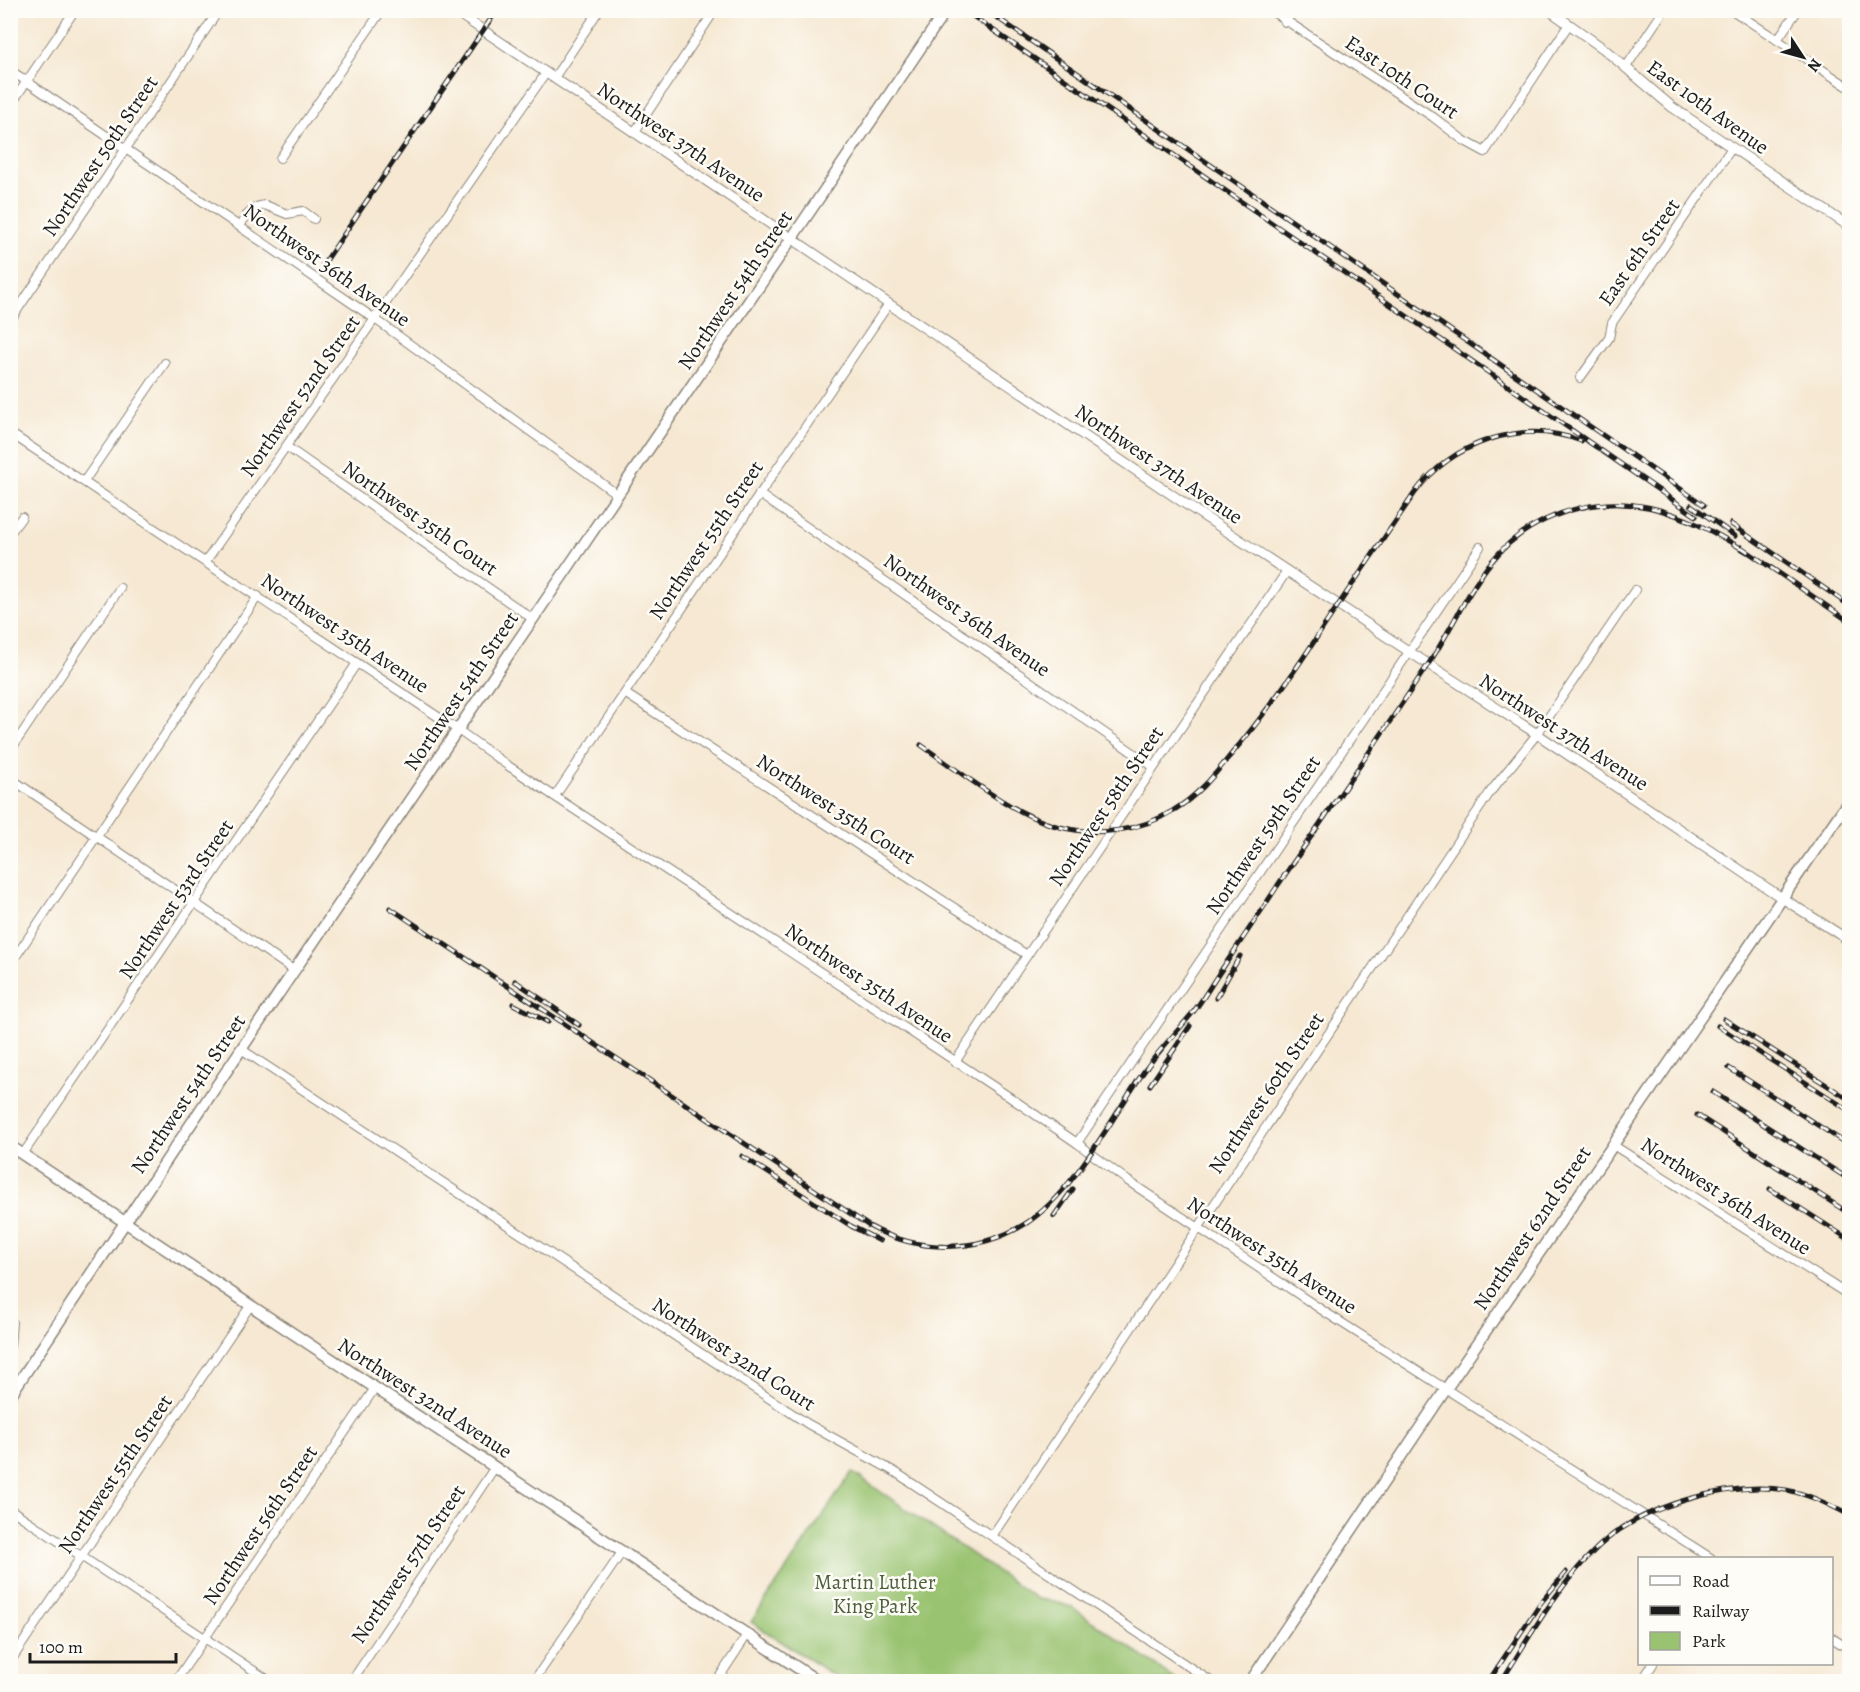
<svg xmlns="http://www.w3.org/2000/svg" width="1860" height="1692" viewBox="0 0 1860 1692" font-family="Alegreya,serif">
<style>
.green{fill:#99c370;stroke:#5a7046;stroke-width:1.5}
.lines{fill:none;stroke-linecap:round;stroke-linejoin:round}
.minor-casing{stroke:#898277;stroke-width:10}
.tertiary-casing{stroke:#898277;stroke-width:11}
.secondary-casing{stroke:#898277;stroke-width:13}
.minor{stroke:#fff;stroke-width:8}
.tertiary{stroke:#fff;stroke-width:9}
.secondary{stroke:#fff;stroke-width:10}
.rail-casing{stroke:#1c1c1c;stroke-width:5}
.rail{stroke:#fdfcf7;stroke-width:3;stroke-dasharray:9;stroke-linecap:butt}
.labels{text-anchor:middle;stroke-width:5;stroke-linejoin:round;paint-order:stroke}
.street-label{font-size:21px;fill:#1c1c1c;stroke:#fdfcf7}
.park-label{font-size:21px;fill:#4e5f3e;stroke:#fdfcf7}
</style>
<rect width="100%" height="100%" fill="#fdfcf7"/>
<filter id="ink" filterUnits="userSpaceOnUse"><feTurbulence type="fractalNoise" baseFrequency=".0167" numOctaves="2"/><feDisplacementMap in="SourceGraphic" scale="12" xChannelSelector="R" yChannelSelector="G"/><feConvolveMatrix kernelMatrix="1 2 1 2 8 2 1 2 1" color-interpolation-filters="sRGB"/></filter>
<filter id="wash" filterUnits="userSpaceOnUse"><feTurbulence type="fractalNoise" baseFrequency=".008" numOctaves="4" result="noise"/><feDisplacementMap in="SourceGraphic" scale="24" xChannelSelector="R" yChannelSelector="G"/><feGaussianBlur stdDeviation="1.35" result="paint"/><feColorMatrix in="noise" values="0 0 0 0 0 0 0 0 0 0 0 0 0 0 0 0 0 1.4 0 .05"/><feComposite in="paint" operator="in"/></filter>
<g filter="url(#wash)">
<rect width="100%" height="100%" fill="#f6e8d2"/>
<path class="green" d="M852,1472l185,127 17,2 19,7 105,73h-336l-91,-59z"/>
</g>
<g filter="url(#ink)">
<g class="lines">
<g class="minor-casing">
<g id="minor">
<path d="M1270,10l163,107 30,23 22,12 84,-128"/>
<path d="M1732,10l118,78"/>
<path d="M1285,22l8,-12"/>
<path d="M1777,40l21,-30"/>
<path d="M1626,67l38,-57"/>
<path d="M10,70l365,249 243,176"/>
<path d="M554,78l45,-68"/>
<path d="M10,106l65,-96"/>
<path d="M634,133l81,-123"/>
<path d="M280,158l102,-148"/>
<path d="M240,226l6,-10 10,-9 9,-2 22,9 16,-3 11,8"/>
<path d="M10,321l209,-311"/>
<path d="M1580,378l29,-40 3,-15 119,-174"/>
<path d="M10,433l448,297 49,35 501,331 69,47 51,38 200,133 383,244"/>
<path d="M287,447l246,172"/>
<path d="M85,480l80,-117"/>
<path d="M759,494l395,273"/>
<path d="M10,533l12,-16"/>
<path d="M206,561l340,-488"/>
<path d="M626,694l401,261"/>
<path d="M10,751l110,-163"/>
<path d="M10,778l285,193"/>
<path d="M555,796l333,-491"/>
<path d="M10,965l248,-369"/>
<path d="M241,1049l567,375 87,48 317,210"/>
<path d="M955,1062l332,-491"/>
<path d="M1077,1143l403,-596"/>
<path d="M1613,1145l237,151"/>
<path d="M23,1154l334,-491"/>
<path d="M10,1346l2,-24"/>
<path d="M10,1509l261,173"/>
<path d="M992,1536l499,-745 46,-57 98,-144"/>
<path d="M1832,1638l18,12"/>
<path d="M10,1662l240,-356"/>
<path d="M175,1682l200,-294"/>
<path d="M351,1682l144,-215"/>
<path d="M533,1682l89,-130"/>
<path d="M716,1682l31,-47"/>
<path d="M1641,1682l12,-18"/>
</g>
</g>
<g class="tertiary-casing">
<g id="tertiary">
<path d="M453,10l740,499 235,155 109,70 245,164 68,43"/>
<path d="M1549,10l55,39 68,58 178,120"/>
</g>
</g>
<g class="secondary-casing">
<g id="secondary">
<path d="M10,1146l809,536"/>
<path d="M10,1396c307,-466 625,-923 936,-1386"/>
<path d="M1250,1682l196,-293 404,-590"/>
</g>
</g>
<use href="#minor" class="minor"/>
<use href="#tertiary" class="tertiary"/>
<use href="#secondary" class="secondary"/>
<g class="rail-casing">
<g id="rail">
<path d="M964,10l732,506"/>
<path d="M986,10l718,495"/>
<path d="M323,265l174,-255"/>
<path d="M1691,505l44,31"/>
<path d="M1731,524l119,82"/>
<path d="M1741,547l109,75"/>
<path d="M921,745c38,26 91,69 135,81 40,11 83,6 118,-16 22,-13 39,-33 55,-53 32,-37 59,-76 86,-117 32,-49 66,-97 99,-146 36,-51 107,-76 167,-53"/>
<path d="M390,908l479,318c49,27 107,28 156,-2 49,-31 87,-107 120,-154 15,-21 33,-39 49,-59 10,-13 18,-28 28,-42 19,-28 38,-56 56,-84 51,-75 103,-149 153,-225 35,-54 51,-111 114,-140 76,-35 136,-9 202,32"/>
<path d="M515,981l64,44"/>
<path d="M1216,998l24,-42"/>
<path d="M513,1004l35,18"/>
<path d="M1724,1019l126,81"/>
<path d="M1718,1026l132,85"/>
<path d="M1729,1068l121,78"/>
<path d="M1150,1085l40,-59"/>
<path d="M1713,1092l137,88"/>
<path d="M1697,1115l153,99"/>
<path d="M742,1156l109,70 29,15"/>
<path d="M1770,1189l80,51"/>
<path d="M1054,1216l19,-27"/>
<path d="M1488,1682l51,-77 27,-33"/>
<path d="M1501,1682c29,-46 57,-97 97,-135 43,-41 129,-66 188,-57 23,4 43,15 64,25"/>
</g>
</g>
<use href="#rail" class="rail"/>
</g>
</g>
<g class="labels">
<g class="street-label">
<text transform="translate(1402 77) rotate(34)" y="7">East 10th Court</text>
<text transform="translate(1708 107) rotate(36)" y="7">East 10th Avenue</text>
<text transform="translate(681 142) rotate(34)" y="7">Northwest 37th Avenue</text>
<text transform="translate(100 156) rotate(-56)" y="7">Northwest 50th Street</text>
<text transform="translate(1639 252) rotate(-55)" y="7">East 6th Street</text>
<text transform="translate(327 265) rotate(35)" y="7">Northwest 36th Avenue</text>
<text transform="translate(735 290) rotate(-56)" y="7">Northwest 54th Street</text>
<text transform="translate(300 396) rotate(-55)" y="7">Northwest 52nd Street</text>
<text transform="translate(1159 464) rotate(34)" y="7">Northwest 37th Avenue</text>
<text transform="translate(420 518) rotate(35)" y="7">Northwest 35th Court</text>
<text transform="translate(706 540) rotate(-56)" y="7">Northwest 55th Street</text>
<text transform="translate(967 615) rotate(35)" y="7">Northwest 36th Avenue</text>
<text transform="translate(345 633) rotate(34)" y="7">Northwest 35th Avenue</text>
<text transform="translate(461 691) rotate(-56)" y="7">Northwest 54th Street</text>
<text transform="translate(1564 732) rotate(33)" y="7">Northwest 37th Avenue</text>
<text transform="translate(1106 806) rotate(-56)" y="7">Northwest 58th Street</text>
<text transform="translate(836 809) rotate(33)" y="7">Northwest 35th Court</text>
<text transform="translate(1263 835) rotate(-56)" y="7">Northwest 59th Street</text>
<text transform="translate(176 899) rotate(-56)" y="7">Northwest 53rd Street</text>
<text transform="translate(869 983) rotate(34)" y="7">Northwest 35th Avenue</text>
<text transform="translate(1266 1093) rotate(-56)" y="7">Northwest 60th Street</text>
<text transform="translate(188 1094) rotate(-56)" y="7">Northwest 54th Street</text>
<text transform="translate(1726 1196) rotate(33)" y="7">Northwest 36th Avenue</text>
<text transform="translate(1532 1228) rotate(-56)" y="7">Northwest 62nd Street</text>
<text transform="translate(1272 1255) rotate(33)" y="7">Northwest 35th Avenue</text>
<text transform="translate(734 1354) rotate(33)" y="7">Northwest 32nd Court</text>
<text transform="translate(425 1398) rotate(33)" y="7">Northwest 32nd Avenue</text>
<text transform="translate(115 1474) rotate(-56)" y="7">Northwest 55th Street</text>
<text transform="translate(260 1525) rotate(-56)" y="7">Northwest 56th Street</text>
<text transform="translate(408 1564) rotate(-56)" y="7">Northwest 57th Street</text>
</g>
<g class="park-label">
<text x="875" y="1589">Martin Luther<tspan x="875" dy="24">King Park</tspan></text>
</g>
</g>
<rect width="1860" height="1692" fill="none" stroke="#fdfcf7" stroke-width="36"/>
<rect x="1638" y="1557" width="195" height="108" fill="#fdfcf7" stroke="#a3a29f" stroke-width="1.5"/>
<rect x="1650" y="1576" width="30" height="9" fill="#ffffff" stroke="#a3a29f" stroke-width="1.5"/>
<text x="1692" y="1587" font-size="18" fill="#1c1c1c">Road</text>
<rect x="1650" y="1606" width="30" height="9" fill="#1c1c1c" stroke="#a3a29f" stroke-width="1.5"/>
<text x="1692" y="1617" font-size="18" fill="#1c1c1c">Railway</text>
<rect x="1650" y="1632" width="30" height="18" fill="#99c370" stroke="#a3a29f" stroke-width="1.5"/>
<text x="1692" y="1647" font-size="18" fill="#1c1c1c">Park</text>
<g transform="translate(1803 57) rotate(126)" stroke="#fdfcf7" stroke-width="4.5" paint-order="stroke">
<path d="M0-4.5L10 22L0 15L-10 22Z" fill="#1c1c1c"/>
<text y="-9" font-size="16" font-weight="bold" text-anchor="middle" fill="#1c1c1c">N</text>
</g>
<path d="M30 1653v9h146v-9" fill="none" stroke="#1c1c1c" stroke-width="3"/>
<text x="39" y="1653" font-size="18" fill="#1c1c1c" stroke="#fdfcf7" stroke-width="4.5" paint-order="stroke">100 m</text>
</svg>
